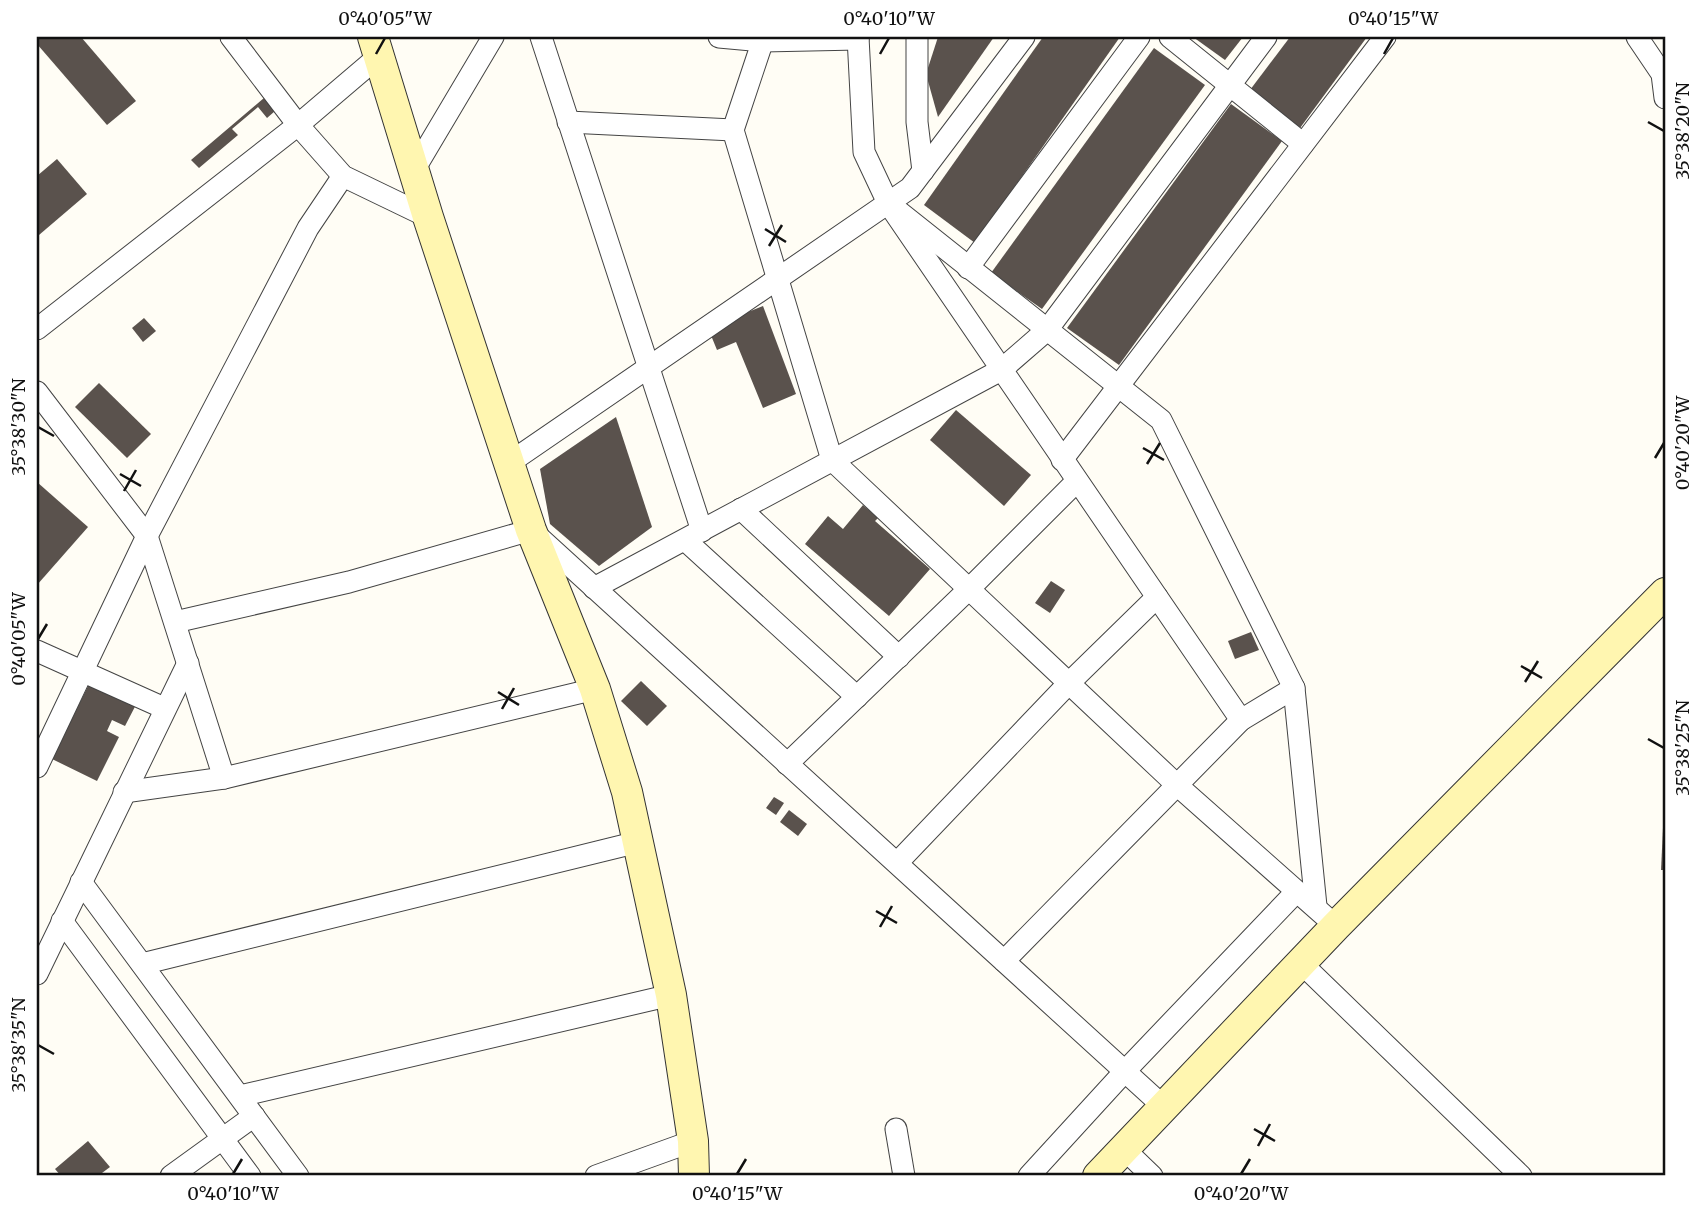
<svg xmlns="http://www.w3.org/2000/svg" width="1702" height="1213" viewBox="0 0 1702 1213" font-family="Merriweather,serif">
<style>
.building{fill:#5a524d}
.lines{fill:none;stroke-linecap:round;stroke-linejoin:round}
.street-casing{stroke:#444;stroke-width:23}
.secondary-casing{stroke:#333;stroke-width:32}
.street{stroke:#fff;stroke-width:21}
.secondary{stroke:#fff6b0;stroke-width:30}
.ticks{fill:none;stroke:#111;stroke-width:2.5}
.neatline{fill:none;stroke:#111;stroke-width:2.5}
.ticks-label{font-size:18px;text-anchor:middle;fill:#111}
</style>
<rect width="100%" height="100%" fill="#fffdf5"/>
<g class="building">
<path d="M37,37h44l55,64 -29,24 -70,-81z"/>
<path d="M938,37h56l-56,80 -12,-43z"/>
<path d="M1043,37h77l-145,206 -51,-38z"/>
<path d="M1193,37h50l-18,23z"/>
<path d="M1290,37h77l-67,91 -50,-38z"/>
<path d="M1154,48l51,37 -163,224 -51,-36z"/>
<path d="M271,92l11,13 -15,13 -9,-11 -26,22 6,6 -39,33 -8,-8z"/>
<path d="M1231,104l51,37 -163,224 -52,-37z"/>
<path d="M57,159l30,35 -48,41 -2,-59z"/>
<path d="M763,306l33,88 -33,14 -27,-66 -19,8 -9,-22z"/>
<path d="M144,318l12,13 -13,11 -11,-14z"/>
<path d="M99,383l52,51 -24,24 -52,-51z"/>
<path d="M956,410l75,65 -27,31 -74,-66z"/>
<path d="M616,417l36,110 -53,39 -49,-42 -10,-55z"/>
<path d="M37,482l51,45 -51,58z"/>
<path d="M863,505l15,13 -3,3 55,48 -41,47 -84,-72 23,-28 15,13z"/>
<path d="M1051,581l14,9 -15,23 -15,-10z"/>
<path d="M1251,632l8,18 -24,9 -7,-18z"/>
<path d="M95,672l46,23 -16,31 -13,-6 -5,11 12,6 -22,44 -45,-22z"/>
<path d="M641,681l26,25 -20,20 -26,-25z"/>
<path d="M774,797l10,6 -8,12 -10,-7z"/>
<path d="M789,810l18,14 -9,12 -18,-14z"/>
<path d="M1663,828h2v42h-4z"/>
<path d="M88,1141l22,26 -12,9h-37l-6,-7z"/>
</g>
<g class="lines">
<g class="street-casing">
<g id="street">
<path d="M231,37l67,88 45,51 85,41"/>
<path d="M541,37l161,494"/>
<path d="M719,37l44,4 95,-2"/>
<path d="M764,37l-31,93 99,330 346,326 158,140"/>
<path d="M858,37l6,115 24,51 353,517"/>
<path d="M917,37v85l6,49"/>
<path d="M1170,37l133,107"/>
<path d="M1637,37l25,37 3,24"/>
<path d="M568,122l165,8"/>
<path d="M414,170l79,-133"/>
<path d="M888,203l273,217 133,268 22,218"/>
<path d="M968,268l171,-231"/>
<path d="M37,329l261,-204 81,-69"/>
<path d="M37,392l110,144 77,242"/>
<path d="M1062,460l323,-423"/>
<path d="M509,463l401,-275 114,-151"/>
<path d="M741,509l158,148"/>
<path d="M685,540l172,157"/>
<path d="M594,588l407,-218 46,-40 219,-293"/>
<path d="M175,622l174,-40 182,-52 633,577"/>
<path d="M37,651l127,57"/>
<path d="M787,764l182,-175 108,-108"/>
<path d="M37,767l110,-231 161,-308 35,-52"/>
<path d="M124,792l100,-14 371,-89"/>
<path d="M897,863l172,-180 88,-86"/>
<path d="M81,882l217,294"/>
<path d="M62,921l188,255"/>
<path d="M1004,961l237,-241 53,-32"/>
<path d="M1301,963l220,213"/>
<path d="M142,964l496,-122"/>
<path d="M37,974l151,-311"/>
<path d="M240,1096l431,-101"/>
<path d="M896,1129l8,47"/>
<path d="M1124,1149l28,27"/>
<path d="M171,1176l83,-60"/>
<path d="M596,1176l97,-35"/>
<path d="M1029,1176l97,-106 170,-178"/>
</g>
</g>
<g class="secondary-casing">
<g id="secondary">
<path d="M373,37l55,180 103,313 64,159 32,103 44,203 22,146 1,35"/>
<path d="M1098,1176l238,-250 329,-333"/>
</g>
</g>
<use href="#street" class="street"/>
<use href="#secondary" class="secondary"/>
</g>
<path class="ticks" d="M376,54l9,-16M880,54l9,-16M1384,54l9,-16M1648,122l16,9M765,229l21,13M769,246l13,-21M38,427l16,9M1143,448l21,12M1655,458l9,-15M1147,464l13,-21M120,474l21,12M124,491l12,-21M38,639l9,-15M1521,666l21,12M1525,682l13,-21M498,692l21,13M502,709l12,-21M1648,739l16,9M876,911l21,12M880,927l12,-21M38,1045l16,9M1254,1129l21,12M1258,1146l12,-22M233,1174l9,-15M737,1174l9,-15M1241,1174l9,-15"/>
<rect width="1702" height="1213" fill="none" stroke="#ffffff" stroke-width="77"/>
<rect x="38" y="38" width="1626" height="1136" class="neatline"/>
<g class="ticks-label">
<text x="385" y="25">0°40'05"W</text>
<text x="889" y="25">0°40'10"W</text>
<text x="1393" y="25">0°40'15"W</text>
<text transform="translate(1683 131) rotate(-90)" y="6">35°38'20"N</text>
<text transform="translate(19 427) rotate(-90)" y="6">35°38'30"N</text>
<text transform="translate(1683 443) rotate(-90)" y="6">0°40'20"W</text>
<text transform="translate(19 639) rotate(-90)" y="6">0°40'05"W</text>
<text transform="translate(1683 748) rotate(-90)" y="6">35°38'25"N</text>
<text transform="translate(19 1045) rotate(-90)" y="6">35°38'35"N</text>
<text x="233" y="1200">0°40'10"W</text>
<text x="737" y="1200">0°40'15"W</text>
<text x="1241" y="1200">0°40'20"W</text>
</g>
</svg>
